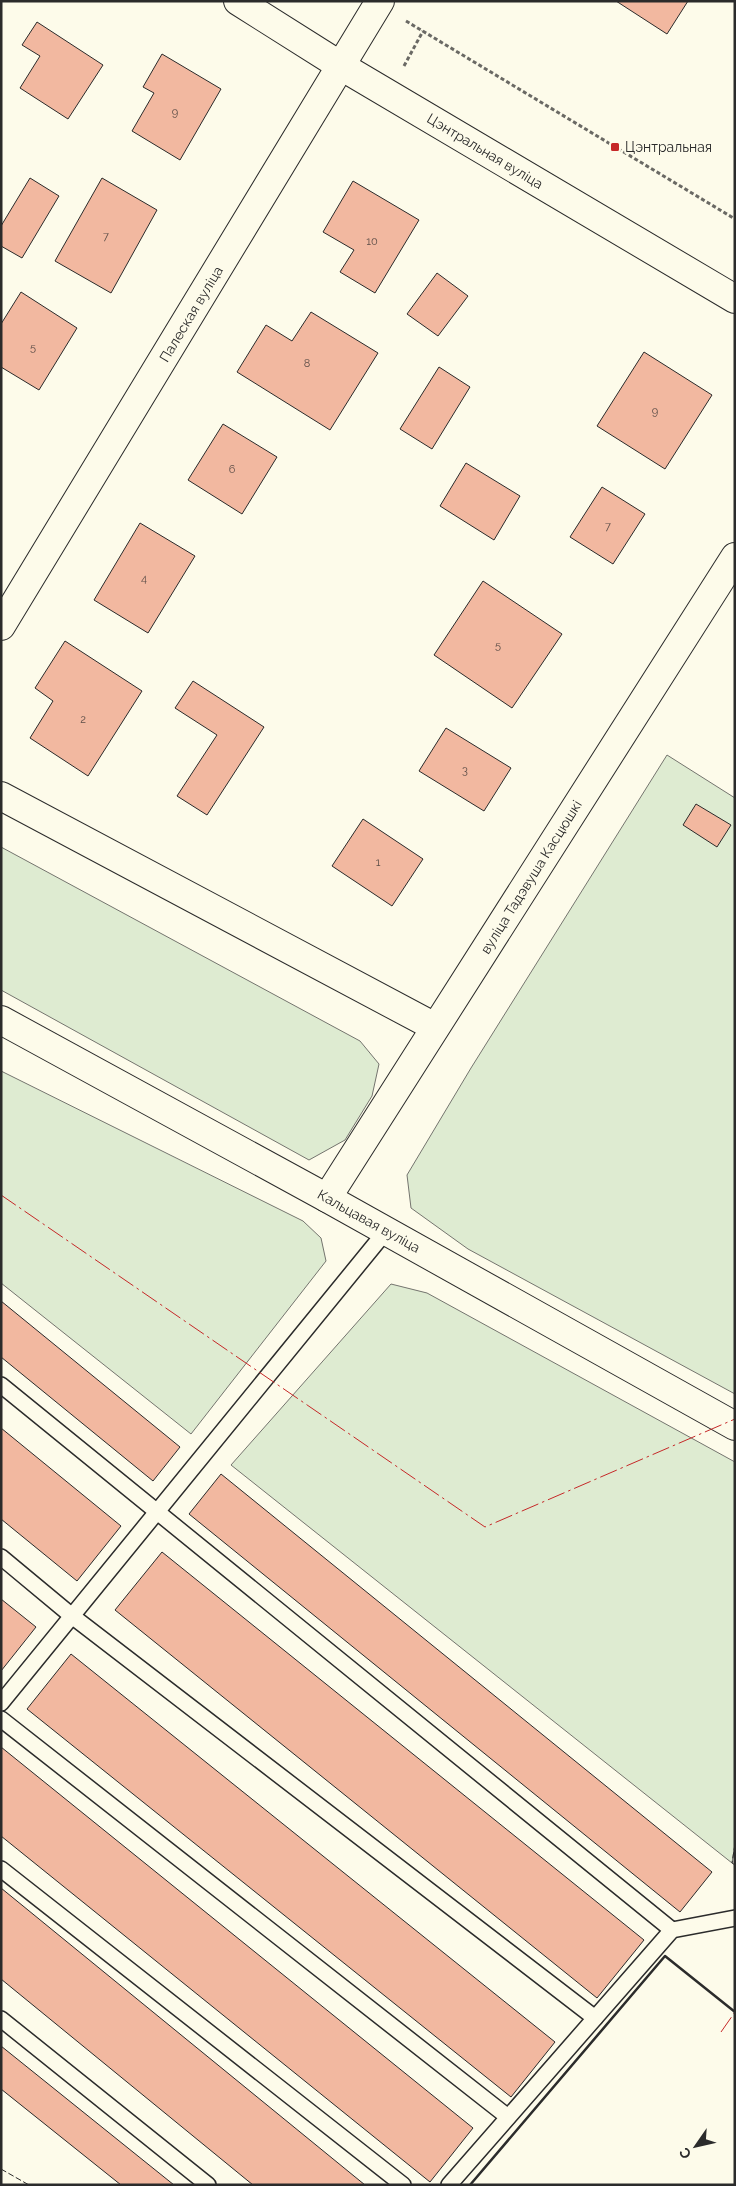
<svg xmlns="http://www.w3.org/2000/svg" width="736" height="2186" viewBox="0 0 736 2186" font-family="Raleway,sans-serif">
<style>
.green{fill:#deebd1;stroke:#74746e}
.building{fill:#f2b8a0;stroke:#2b2b2b}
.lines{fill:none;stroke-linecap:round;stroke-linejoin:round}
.service-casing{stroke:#2b2b2b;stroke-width:18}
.minor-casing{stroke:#2b2b2b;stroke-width:30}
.tertiary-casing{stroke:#2b2b2b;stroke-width:30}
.path{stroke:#6a6964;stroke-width:3;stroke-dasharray:4 2.5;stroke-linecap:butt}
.service{stroke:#fdfbea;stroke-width:15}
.minor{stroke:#fdfbea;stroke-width:28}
.tertiary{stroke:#fdfbea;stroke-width:28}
.fence{stroke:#2b2b2b;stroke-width:1;stroke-dasharray:6 2.5;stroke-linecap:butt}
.wall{stroke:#2b2b2b;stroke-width:2.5}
.power{stroke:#c62828;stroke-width:1;stroke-dasharray:18 4 2.5 4;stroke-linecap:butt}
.poi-dot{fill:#c62828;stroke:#fdfbea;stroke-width:2}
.labels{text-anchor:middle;stroke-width:4;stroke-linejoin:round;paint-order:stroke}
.number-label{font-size:11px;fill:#5d4e48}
.poi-label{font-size:14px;fill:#2b2b2b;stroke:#fdfbea;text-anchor:start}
.street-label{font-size:14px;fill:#2b2b2b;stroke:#fdfbea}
</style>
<rect width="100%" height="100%" fill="#fdfbea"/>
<g class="green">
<path d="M667,755l68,43v596l-267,-145 -57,-41 -4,-33 64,-107z"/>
<path d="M1,847l359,194 19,23 -7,32 -27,44 -36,20 -308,-170z"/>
<path d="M1,1071l302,150 18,17 5,23 -135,173 -190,-151z"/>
<path d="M391,1284l36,9 308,169v382l-3,19 -501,-398z"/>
</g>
<g class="building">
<path d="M616,1h72l-21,33z"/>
<path d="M37,22l66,43 -35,54 -48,-31 20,-32 -18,-11z"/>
<path d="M162,54l59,35 -41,71 -48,-29 22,-38 -11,-6z"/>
<path d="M30,178l29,18 -37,62 -21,-12v-20z"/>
<path d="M102,178l55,32 -46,83 -56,-32z"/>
<path d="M353,181l66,39 -44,73 -35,-21 14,-22 -31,-18z"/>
<path d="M437,273l31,23 -30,40 -31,-22z"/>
<path d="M21,292l56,36 -38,62 -38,-23v-43z"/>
<path d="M311,312l67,41 -48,77 -93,-58 29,-47 26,16z"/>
<path d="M644,352l68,43 -47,74 -68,-43z"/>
<path d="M439,367l31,20 -38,62 -32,-20z"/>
<path d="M223,424l54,33 -35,57 -54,-34z"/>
<path d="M466,463l54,33 -26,44 -54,-34z"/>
<path d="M602,487l43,27 -32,50 -43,-27z"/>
<path d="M140,523l55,33 -47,77 -54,-33z"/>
<path d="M483,581l79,53 -50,74 -78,-53z"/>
<path d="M65,641l77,50 -54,85 -58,-38 23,-37 -18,-13z"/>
<path d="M193,681l71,46 -57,88 -30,-19 40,-61 -42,-27z"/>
<path d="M446,728l65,40 -27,43 -65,-40z"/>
<path d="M696,804l35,21 -14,22 -34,-22z"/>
<path d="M363,819l60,40 -31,47 -60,-40z"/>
<path d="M1,1301l179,146 -27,34 -152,-124z"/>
<path d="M1,1428l120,98 -44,55 -76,-62z"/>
<path d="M221,1474l491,398 -32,40 -491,-398z"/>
<path d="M162,1552l482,388 -47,58 -482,-388z"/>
<path d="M1,1599l35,28 -35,44z"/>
<path d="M71,1654l484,388 -44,55 -484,-388z"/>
<path d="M1,1747l472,381 -43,54 -429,-346z"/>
<path d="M1,1888l364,297h-112l-252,-206z"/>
<path d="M1,2046l173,139h-53l-120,-96z"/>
</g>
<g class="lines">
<g class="service-casing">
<g id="service">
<path d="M1,1385l671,545"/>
<path d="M1,1557l71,59 523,402"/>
<path d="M1,1703l385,-472"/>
<path d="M1,1719l507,398"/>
<path d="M1,1869l402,316"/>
<path d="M1,2019l207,166"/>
<path d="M449,2185l223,-255 63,-12"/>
</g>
</g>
<g class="minor-casing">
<g id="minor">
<path d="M1,626l379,-625"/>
<path d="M1,796l434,231"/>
<path d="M327,1198l408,-641"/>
</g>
</g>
<g class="tertiary-casing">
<g id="tertiary">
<path d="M238,1l103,65 394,233"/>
<path d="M1,1020l326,178 408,228"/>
</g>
</g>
<g class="path">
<path d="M406,21l329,198"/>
<path d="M404,66l19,-35"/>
</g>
<use href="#service" class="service"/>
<use href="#minor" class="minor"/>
<use href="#tertiary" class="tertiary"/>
<g class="fence">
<path d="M735,1844l-3,19 3,2"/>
<path d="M1,2169l28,16"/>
</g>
<path class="wall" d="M470,2185l195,-229 70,56"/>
<g class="power">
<path d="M1,1195l484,332 250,-108"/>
<path d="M721,2032l14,-20"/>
</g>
</g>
<rect class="poi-dot" x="610" y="142" width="10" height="10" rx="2.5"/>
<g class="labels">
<g class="number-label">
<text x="175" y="116">9</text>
<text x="106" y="240">7</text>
<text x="372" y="245">10</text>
<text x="33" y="351">5</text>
<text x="307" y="367">8</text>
<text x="655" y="415">9</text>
<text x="232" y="473">6</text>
<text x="608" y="530">7</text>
<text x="144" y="582">4</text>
<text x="498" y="649">5</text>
<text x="83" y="723">2</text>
<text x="465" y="774">3</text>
<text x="378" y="866">1</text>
</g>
<g class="poi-label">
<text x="625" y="152">Цэнтральная</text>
</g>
<g class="street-label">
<text transform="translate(485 151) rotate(31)" y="5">Цэнтральная вуліца</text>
<text transform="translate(191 314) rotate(-59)" y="5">Палеская вуліца</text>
<text transform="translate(531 877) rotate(-58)" y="5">вуліца Тадэвуша Касцюшкі</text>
<text transform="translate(369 1221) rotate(29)" y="5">Кальцавая вуліца</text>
</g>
</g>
<rect width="736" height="2186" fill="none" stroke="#2b2b2b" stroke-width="5"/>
<g transform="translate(696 2146) rotate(236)" stroke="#fdfbea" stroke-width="4" paint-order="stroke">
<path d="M0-4L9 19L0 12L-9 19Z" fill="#2b2b2b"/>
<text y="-8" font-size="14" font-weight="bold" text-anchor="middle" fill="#2b2b2b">С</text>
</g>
</svg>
